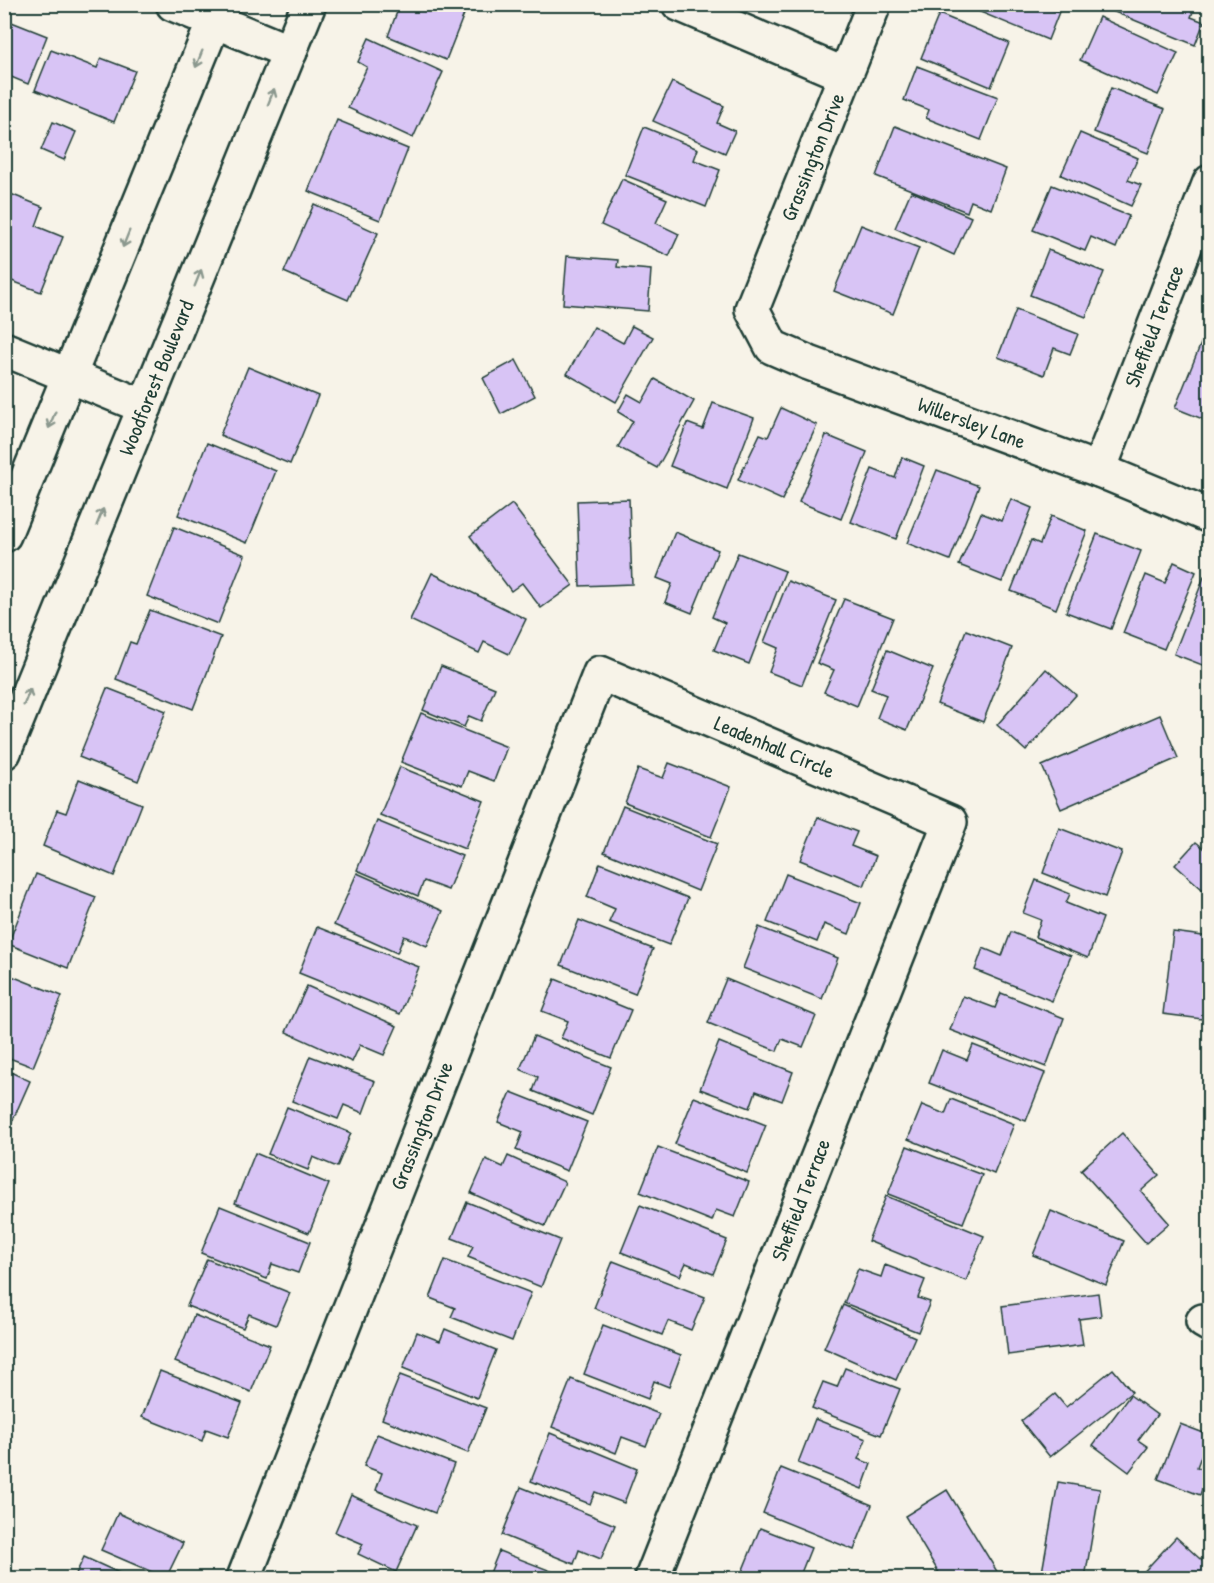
<svg xmlns="http://www.w3.org/2000/svg" width="1214" height="1583" viewBox="0 0 1214 1583" font-family="'Patrick Hand',sans-serif">
<style>
.building{fill:#d8c4f5;stroke:#1f3d34;stroke-width:1.5}
.lines{fill:none;stroke-linecap:round;stroke-linejoin:round}
.minor-casing{stroke:#1f3d34;stroke-width:38}
.secondary-casing{stroke:#1f3d34;stroke-width:38}
.minor{stroke:#f7f3e8;stroke-width:33}
.secondary{stroke:#f7f3e8;stroke-width:33}
.oneway{stroke:#8b988e}
.labels{text-anchor:middle;stroke-width:5;stroke-linejoin:round;paint-order:stroke}
.street-label{font-size:21px;fill:#1f3d34;stroke:#f7f3e8}
</style>
<rect width="100%" height="100%" fill="#f7f3e8"/>
<filter id="ink" filterUnits="userSpaceOnUse"><feTurbulence type="fractalNoise" baseFrequency=".0167" numOctaves="2"/><feDisplacementMap in="SourceGraphic" scale="12" xChannelSelector="R" yChannelSelector="G"/><feConvolveMatrix kernelMatrix="1 2 1 2 8 2 1 2 1" color-interpolation-filters="sRGB"/></filter>
<g filter="url(#ink)">
<g class="building">
<path d="M400,4h68l-22,56 -58,-24z"/>
<path d="M961,4h89l-2,4 11,4 -11,28z"/>
<path d="M1095,4h101l-5,13 13,5 -9,23z"/>
<path d="M939,14l70,29 -18,44 -70,-29z"/>
<path d="M1099,17l79,36 -20,42 -78,-35z"/>
<path d="M4,19l43,17 -19,48 -24,-10z"/>
<path d="M369,38l74,34 -30,66 -65,-30 19,-41 -9,-5z"/>
<path d="M51,50l46,18 4,-10 34,13 -21,51 -79,-32z"/>
<path d="M917,66l81,31 -17,43 -55,-22 3,-8 -25,-10z"/>
<path d="M672,82l52,24 -7,17 18,8 -10,22 -72,-32z"/>
<path d="M1111,88l54,21 -17,44 -54,-21z"/>
<path d="M337,120l71,29 -28,71 -72,-29z"/>
<path d="M53,122l23,10 -12,28 -23,-10z"/>
<path d="M895,126l111,43 -15,40 -20,-8 -4,11 -91,-36z"/>
<path d="M644,127l54,22 -4,11 26,10 -14,37 -81,-32z"/>
<path d="M1080,133l58,25 -10,22 13,5 -10,21 -70,-31z"/>
<path d="M622,179l45,20 -11,24 23,11 -10,22 -68,-31z"/>
<path d="M1052,185l77,31 -13,32 -25,-11 -6,14 -52,-21z"/>
<path d="M911,191l60,26 -17,38 -59,-27z"/>
<path d="M8,193l35,14 -7,19 27,11 -22,55 -37,-14v-78z"/>
<path d="M314,204l64,29 -30,67 -64,-28z"/>
<path d="M861,225l58,23 -26,66 -59,-23z"/>
<path d="M1048,250l56,22 -18,45 -56,-22z"/>
<path d="M567,256l51,4 -1,7 34,3 -3,41 -85,-7z"/>
<path d="M1016,310l62,24 -8,20 -16,-6 -10,27 -46,-18z"/>
<path d="M632,326l21,11 -37,65 -49,-28 27,-47 29,16z"/>
<path d="M1206,331l4,2v89l-35,-14z"/>
<path d="M516,360l19,36 -34,18 -18,-36z"/>
<path d="M248,367l70,29 -28,68 -70,-29z"/>
<path d="M655,379l39,22 -37,67 -39,-21 15,-26 -15,-9 10,-18 14,8z"/>
<path d="M713,403l41,15 -27,71 -57,-23 17,-43 16,6z"/>
<path d="M781,408l36,17 -35,75 -44,-20 22,-46 8,3z"/>
<path d="M826,435l41,17 -26,67 -42,-17z"/>
<path d="M207,443l69,28 -29,72 -69,-28z"/>
<path d="M902,457l22,9 -28,73 -45,-17 21,-53 23,9z"/>
<path d="M937,470l42,16 -29,74 -43,-17z"/>
<path d="M629,499l3,85 -52,2 -3,-85z"/>
<path d="M1011,499l21,9 -30,74 -43,-17 22,-52 21,8z"/>
<path d="M512,504l61,81 -32,23 -19,-25 -11,8 -41,-55z"/>
<path d="M1051,516l36,15 -31,78 -45,-18 20,-51 9,4z"/>
<path d="M174,527l71,28 -27,69 -71,-28z"/>
<path d="M675,532l43,18 -26,63 -27,-11 7,-18 -15,-6z"/>
<path d="M1097,534l44,17 -30,78 -45,-17z"/>
<path d="M738,553l47,18 -36,93 -35,-14 11,-27 -13,-6z"/>
<path d="M1174,562l22,10 -32,77 -41,-16 23,-58 19,8z"/>
<path d="M432,573l94,46 -17,35 -25,-12 -5,11 -69,-33z"/>
<path d="M1204,577l6,3v88l-36,-14z"/>
<path d="M788,581l48,19 -34,85 -33,-13 9,-24 -14,-6z"/>
<path d="M844,599l49,19 -36,88 -33,-14 10,-22 -17,-7z"/>
<path d="M150,610l71,27 -28,72 -77,-30 14,-37 6,2z"/>
<path d="M966,630l46,18 -29,74 -46,-18z"/>
<path d="M887,650l46,19 -26,61 -30,-12 9,-23 -15,-6z"/>
<path d="M441,666l54,22 -14,33 -12,-5 -5,11 -41,-17z"/>
<path d="M1046,669l30,26 -50,56 -29,-26z"/>
<path d="M107,688l59,23 -28,70 -59,-24z"/>
<path d="M421,713l86,34 -13,34 -26,-10 -6,15 -61,-24z"/>
<path d="M1160,715l18,43 -117,51 -19,-43z"/>
<path d="M669,763l62,24 -20,50 -86,-34 13,-34 25,9z"/>
<path d="M400,767l84,34 -19,48 -85,-34z"/>
<path d="M79,779l63,25 -28,72 -71,-30 14,-36 9,3z"/>
<path d="M623,806l94,38 -19,47 -94,-39z"/>
<path d="M818,817l39,15 -6,14 25,10 -12,30 -64,-26z"/>
<path d="M377,821l85,35 -14,34 -24,-9 -6,15 -61,-26z"/>
<path d="M1059,828l63,24 -17,45 -62,-24z"/>
<path d="M1196,842l14,11v43l-35,-31z"/>
<path d="M600,863l88,35 -19,47 -60,-23 6,-13 -28,-12z"/>
<path d="M357,873l86,38 -16,35 -23,-10 -7,17 -63,-28z"/>
<path d="M36,874l60,23 -28,71 -60,-24z"/>
<path d="M786,874l75,29 -12,31 -25,-10 -7,18 -50,-20z"/>
<path d="M1036,880l34,14 -4,9 37,15 -15,40 -53,-21 6,-17 -18,-7z"/>
<path d="M579,920l74,29 -18,45 -74,-29z"/>
<path d="M317,927l102,40 -19,47 -101,-41z"/>
<path d="M759,927l79,31 -16,41 -79,-31z"/>
<path d="M1011,932l60,24 -19,45 -77,-31 8,-22 19,8z"/>
<path d="M1173,932l37,5v83l-47,-6z"/>
<path d="M4,973l58,23 -29,71 -29,-11z"/>
<path d="M555,979l76,31 -20,48 -50,-20 7,-17 -26,-10z"/>
<path d="M726,979l90,37 -13,31 -21,-8 -5,12 -69,-28z"/>
<path d="M307,986l90,40 -13,29 -24,-10 -8,17 -66,-30z"/>
<path d="M1001,993l63,25 -18,49 -96,-37 13,-34 32,12z"/>
<path d="M534,1036l77,31 -19,48 -59,-24 5,-14 -18,-8z"/>
<path d="M719,1042l74,30 -11,29 -26,-10 -6,17 -50,-19z"/>
<path d="M973,1045l72,28 -19,48 -97,-38 13,-33 25,10z"/>
<path d="M310,1056l65,25 -12,32 -19,-8 -6,14 -46,-18z"/>
<path d="M4,1069l26,12 -26,59z"/>
<path d="M511,1092l76,30 -20,49 -51,-21 7,-18 -25,-10z"/>
<path d="M694,1097l72,28 -19,48 -72,-29z"/>
<path d="M951,1099l63,25 -20,50 -86,-35 14,-34 23,9z"/>
<path d="M287,1107l64,26 -14,34 -24,-10 -5,13 -40,-16z"/>
<path d="M1122,1133l37,42 -18,16 28,32 -23,20 -65,-73z"/>
<path d="M907,1146l75,29 -19,48 -75,-29z"/>
<path d="M658,1147l91,35 -14,35 -19,-7 -4,11 -72,-29z"/>
<path d="M255,1153l74,31 -20,49 -74,-30z"/>
<path d="M508,1156l57,26 -20,44 -74,-33 15,-34 17,8z"/>
<path d="M1210,1174v19l-6,-2z"/>
<path d="M886,1196l98,40 -18,45 -98,-40z"/>
<path d="M467,1202l93,38 -19,47 -73,-30 5,-11 -21,-8z"/>
<path d="M640,1205l87,35 -14,34 -27,-11 -6,13 -59,-24z"/>
<path d="M220,1206l90,36 -12,31 -26,-9 -5,15 -66,-26z"/>
<path d="M1051,1211l73,30 -18,44 -73,-30z"/>
<path d="M207,1259l83,34 -14,32 -27,-11 -6,14 -56,-22z"/>
<path d="M445,1260l86,33 -19,48 -61,-24 4,-9 -25,-10z"/>
<path d="M613,1261l92,36 -14,33 -23,-9 -6,14 -68,-27z"/>
<path d="M885,1265l40,15 -7,18 12,4 -12,30 -74,-29 14,-34 23,8z"/>
<path d="M1098,1293l3,23 -22,3 4,26 -75,10 -6,-49z"/>
<path d="M843,1305l72,32 -19,43 -72,-32z"/>
<path d="M194,1315l76,30 -19,47 -76,-30z"/>
<path d="M603,1325l78,30 -12,32 -15,-6 -6,18 -64,-25z"/>
<path d="M445,1329l51,21 -19,48 -74,-30 14,-36 23,9z"/>
<path d="M845,1368l55,21 -19,46 -69,-27 11,-26 14,5z"/>
<path d="M1113,1369l19,23 -82,65 -29,-36 34,-27 11,13z"/>
<path d="M160,1371l82,32 -14,34 -22,-8 -4,12 -60,-24z"/>
<path d="M400,1375l86,33 -18,45 -86,-34z"/>
<path d="M571,1379l88,35 -13,32 -24,-9 -6,16 -64,-26z"/>
<path d="M1130,1395l27,20 -19,25 10,7 -19,25 -36,-27z"/>
<path d="M815,1419l51,20 -8,20 13,5 -9,25 -64,-26z"/>
<path d="M1180,1424l29,11 -12,32 12,4 -9,24 -42,-16z"/>
<path d="M550,1433l87,36 -13,34 -29,-11 -5,12 -59,-23z"/>
<path d="M377,1434l77,30 -19,49 -59,-23 6,-17 -18,-7z"/>
<path d="M781,1468l91,37 -18,45 -91,-37z"/>
<path d="M1058,1482l42,7 -15,89h-44z"/>
<path d="M521,1487l94,38 -14,34 -22,-9 -5,14 -72,-29z"/>
<path d="M1210,1487v16l-6,-2z"/>
<path d="M947,1490l54,88h-59l-37,-62z"/>
<path d="M351,1495l66,30 -21,47 -38,-18 5,-10 -28,-12z"/>
<path d="M118,1513l65,30 -17,35 -65,-28z"/>
<path d="M760,1528l51,20 -12,30h-39l-18,-6z"/>
<path d="M1176,1537l34,31v3l-7,7h-65z"/>
<path d="M499,1551l70,27h-81z"/>
<path d="M84,1557l46,21h-56z"/>
</g>
<g class="lines">
<g class="minor-casing">
<g id="minor">
<path d="M173,4l117,48"/>
<path d="M679,4l166,71"/>
<path id="s1" d="M874,4l-122,305 20,38 37,16 290,107 111,46"/>
<path d="M4,349l141,58"/>
<path id="s2" d="M1099,470l111,-288"/>
<path d="M1203,1321l7,4"/>
<path id="s3" d="M244,1578l356,-905 350,149 -298,756"/>
</g>
</g>
<g class="secondary-casing">
<g id="secondary">
<path d="M4,535l217,-531"/>
<path id="s4" d="M4,752l305,-748"/>
</g>
</g>
<use href="#minor" class="minor"/>
<use href="#secondary" class="secondary"/>
</g>
<defs><path id="oneway-shaft" d="M-6 0H5M1.5-3L5.5 0L1.5 3" fill="none" stroke-width="1.6" stroke-linecap="round" stroke-linejoin="round" transform="scale(1.5)"/></defs>
<g class="oneway">
<use href="#oneway-shaft" transform="translate(199 59) rotate(112)"/>
<use href="#oneway-shaft" transform="translate(271 97) rotate(-68)"/>
<use href="#oneway-shaft" transform="translate(126 239) rotate(112)"/>
<use href="#oneway-shaft" transform="translate(198 278) rotate(-68)"/>
<use href="#oneway-shaft" transform="translate(52 420) rotate(112)"/>
<use href="#oneway-shaft" transform="translate(100 517) rotate(-68)"/>
<use href="#oneway-shaft" transform="translate(27 697) rotate(-68)"/>
</g>
</g>
<g class="labels">
<g class="street-label">
<text transform="translate(813 157) rotate(-68)" y="7">Grassington Drive</text>
<text dy="7" stroke="none"><textPath href="#s2" startOffset="154">Sheffield Terrace</textPath></text>
<text dy="7" stroke="none"><textPath href="#s4" startOffset="404">Woodforest Boulevard</textPath></text>
<text dy="7" stroke="none"><textPath href="#s1" startOffset="585">Willersley Lane</textPath></text>
<text dy="7" stroke="none"><textPath href="#s3" startOffset="1162">Leadenhall Circle</textPath></text>
<text dy="7" stroke="none"><textPath href="#s3" startOffset="486">Grassington Drive</textPath></text>
<text transform="translate(801 1200) rotate(-69)" y="7">Sheffield Terrace</text>
</g>
</g>
<rect width="1214" height="1583" fill="none" stroke="#f7f3e8" stroke-width="24"/>
<rect x="12" y="12" width="1190" height="1559" fill="none" stroke="#1f3d34" stroke-width="2" filter="url(#ink)"/>
</svg>
